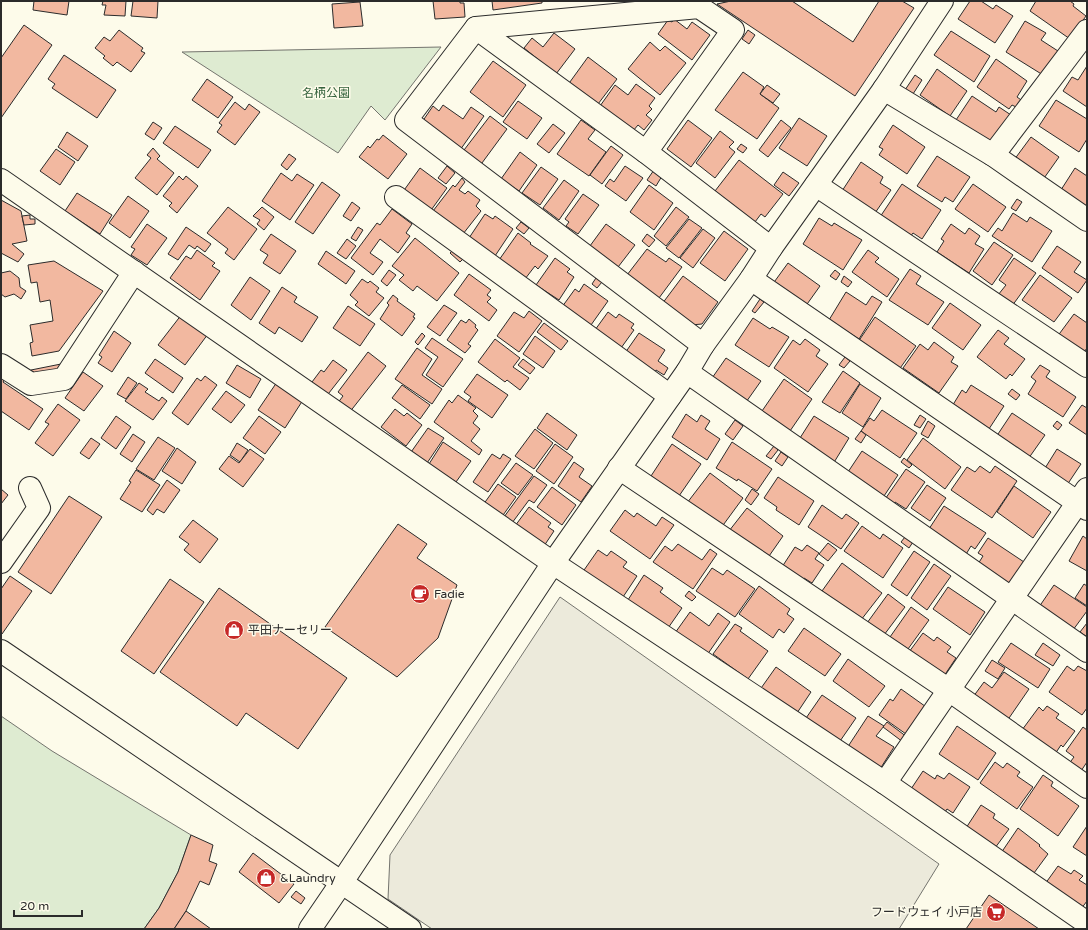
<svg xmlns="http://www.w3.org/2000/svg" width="1088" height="930" viewBox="0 0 1088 930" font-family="'Varela Round','Noto Sans JP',sans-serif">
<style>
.green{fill:#deebd1;stroke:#74746e}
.parking{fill:#eceadb;stroke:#74746e}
.building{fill:#f2b8a0;stroke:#2b2b2b}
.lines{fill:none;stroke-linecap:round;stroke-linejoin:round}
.minor-casing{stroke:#2b2b2b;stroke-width:24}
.minor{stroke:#fdfbea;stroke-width:22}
.labels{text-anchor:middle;stroke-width:3;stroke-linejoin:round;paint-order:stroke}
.park-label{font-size:12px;fill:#34623c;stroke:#fdfbea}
.poi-label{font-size:12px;fill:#2b2b2b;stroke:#fdfbea;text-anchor:start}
</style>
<rect width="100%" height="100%" fill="#fdfbea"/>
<g class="green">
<path d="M441,47l-56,73 -14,-14 -33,47 -156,-101z"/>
<path d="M1,716l51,35 139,84 -13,37 -19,36 -15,21h-143z"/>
</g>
<path class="parking" d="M560,597l379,267 -40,65h-467l-44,-30 2,-44z"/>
<g class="building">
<path d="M34,1h35l-2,14 -34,-5z"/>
<path d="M103,1h23l-1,15 -21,-1 2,-10h-4z"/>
<path d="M133,1h25l-1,17 -26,-2z"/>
<path d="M433,1h27v2h4l1,14 -30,2z"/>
<path d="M492,1h50v2l-49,7z"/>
<path d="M731,1h61l61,41 26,-41h23l12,7 -59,88 -138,-92z"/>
<path d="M970,1h11l12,8 3,-4 17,11 -18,27 -37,-24z"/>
<path d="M1036,1h34l4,3 -1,2 13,10 -16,23 -40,-28z"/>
<path d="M360,2l3,24 -29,2 -2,-24z"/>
<path d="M674,19l13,10 5,-7 18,13 -18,25 -34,-26 10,-14 4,2z"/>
<path d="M1025,21l21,12 -5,7 17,11 -15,24 -37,-23z"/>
<path d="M24,25l28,20 -51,73v-60z"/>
<path d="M119,30l24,18 -2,3 4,2 -14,19 -14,-10 -4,4 -10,-8 2,-2 -10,-8 9,-11 6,4z"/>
<path d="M748,30l7,5 -6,9 -7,-5z"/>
<path d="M951,31l39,25 -16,26 -40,-27z"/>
<path d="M554,33l21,16 -19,25 -32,-26 8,-10 11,9z"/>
<path d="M650,42l10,9 5,-5 21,17 -26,32 -32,-26z"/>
<path d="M64,55l52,35 -19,28 -45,-30 3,-4 -7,-5z"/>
<path d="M588,57l29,22 -22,29 -28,-22z"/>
<path d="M996,59l31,22 -10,16 7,5 -4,7 -8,-4 -3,4 -32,-22z"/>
<path d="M493,61l33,24 -23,32 -33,-25z"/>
<path d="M1087,66v41l-24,-16 9,-14 6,3z"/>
<path d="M937,69l30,22 -17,25 -30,-21z"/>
<path d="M743,72l21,15 -4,7 19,14 -22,31 -42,-29z"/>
<path d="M915,75l7,5 -9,14 -8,-4z"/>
<path d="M207,79l26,18 -15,21 -26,-18z"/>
<path d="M636,84l19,14 -6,8 3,3 -6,6 6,5 -8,10 -6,-5 -5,6 -33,-25 15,-21 13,10z"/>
<path d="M767,85l13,9 -7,9 -13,-9z"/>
<path d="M972,96l24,16 3,-5 18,12 -26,28 -37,-24z"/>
<path d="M1056,100l31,19v20l-8,13 -40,-26z"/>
<path d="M518,101l24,17 -15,21 -24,-17z"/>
<path d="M235,102l10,8 4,-6 11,8 -25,33 -18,-13 5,-7 -3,-2z"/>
<path d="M443,105l20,14 8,-12 13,9 -26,37 -36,-31 11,-16 6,5z"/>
<path d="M490,116l17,13 -28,38 -18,-13z"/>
<path d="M799,118l28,18 -20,30 -28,-18z"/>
<path d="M581,120l14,10 -7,9 18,13 -17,24 -32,-22z"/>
<path d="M688,120l24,18 -21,29 -24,-18z"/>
<path d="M781,120l10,8 -23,29 -9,-7z"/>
<path d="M153,122l9,6 -8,12 -9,-6z"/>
<path d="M553,124l12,9 -16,20 -12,-9z"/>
<path d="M893,125l32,22 -18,27 -28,-19 4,-6 -4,-2z"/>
<path d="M175,126l36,24 -13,18 -35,-25z"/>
<path d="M720,131l14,11 -5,5 6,5 -20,26 -19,-15z"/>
<path d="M67,132l21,14 -10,15 -20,-14z"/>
<path d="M383,135l24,19 -19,25 -29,-22 9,-11 2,2 7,-9 2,1z"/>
<path d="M1031,137l28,20 -17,24 -28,-21z"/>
<path d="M741,144l6,4 -4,5 -6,-4z"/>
<path d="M611,146l12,9 -21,29 -12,-9z"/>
<path d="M153,148l7,8 -3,3 17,14 -17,22 -22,-17 16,-20 -4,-3z"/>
<path d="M56,149l19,13 -15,23 -20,-14z"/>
<path d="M520,152l17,13 -18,26 -18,-12z"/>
<path d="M289,154l7,5 -9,11 -6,-5z"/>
<path d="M937,156l33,21 -17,25 -8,-5 -3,5 -25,-16z"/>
<path d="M739,160l44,34 -18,23 -4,-3 -6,8 -40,-31z"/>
<path d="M861,162l22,15 -3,6 11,7 -16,23 -33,-22z"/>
<path d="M447,166l8,7 -9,11 -8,-6z"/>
<path d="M625,166l18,12 -17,23 -21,-15 5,-7 4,3z"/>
<path d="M541,167l17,12 -18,26 -18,-12z"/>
<path d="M420,168l27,20 -18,25 -27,-20z"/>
<path d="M1075,168l12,8v36l-28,-19z"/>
<path d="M654,170l8,6 -6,10 -9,-6z"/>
<path d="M783,172l16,11 -10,13 -15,-11z"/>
<path d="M281,173l11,8 5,-7 17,11 -24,35 -28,-19z"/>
<path d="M179,176l4,4 3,-4 12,10 -21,27 -8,-7 3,-3 -9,-7z"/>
<path d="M462,178l3,4 -6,8 6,4 3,-3 12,9 -4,6 5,5 -18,23 -30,-23 20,-26 2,2z"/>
<path d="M564,180l15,11 -20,29 -16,-12z"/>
<path d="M322,182l18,13 -27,39 -18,-12z"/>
<path d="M902,184l39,26 -19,29 -9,-6 -3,4 -30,-20z"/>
<path d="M973,184l33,23 -18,25 -33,-23z"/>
<path d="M649,185l24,18 -19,27 -24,-18z"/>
<path d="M77,193l35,22 -12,19 -35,-23z"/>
<path d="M583,194l16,11 -21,29 -12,-8 3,-4 -4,-3z"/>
<path d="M128,196l21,15 -19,27 -21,-15z"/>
<path d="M1017,199l5,3 -6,9 -5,-3z"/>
<path d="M1,200l20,11 6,30 -15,3 12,10 -6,8 -17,-9z"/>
<path d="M352,202l8,6 -9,13 -8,-5z"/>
<path d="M228,207l29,22 -23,31 -9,-7 3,-4 -21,-16z"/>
<path d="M262,207l12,10 -10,13 -7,-6 3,-4 -7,-4z"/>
<path d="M676,207l13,10 -23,29 -12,-10z"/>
<path d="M392,209l20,15 -6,9 4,3 -12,17 -18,-14 -10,14 13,9 -10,13 -22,-17 26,-35 3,2z"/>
<path d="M1013,213l14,9 3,-5 22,14 -20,31 -40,-26 6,-8 4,3z"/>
<path d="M485,214l8,5 2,-3 18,13 -18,27 -26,-18z"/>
<path d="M30,215v4h5v5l-11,1 -2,-9z"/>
<path d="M819,218l13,8 2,-3 28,17 -19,30 -40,-26z"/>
<path d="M689,219l13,9 -23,30 -13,-10z"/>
<path d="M521,222l8,6 -5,6 -8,-6z"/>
<path d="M147,224l20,14 -20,27 -16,-10 4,-6 -4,-2z"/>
<path d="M606,224l29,21 -20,26 -28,-21z"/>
<path d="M951,224l14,10 4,-6 11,8 -5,8 9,5 -15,24 -32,-21 7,-11 -3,-2z"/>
<path d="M186,227l25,17 -6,8 -8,-6 -2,3 -6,-4 -11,15 -10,-6z"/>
<path d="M358,227l5,3 -7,11 -5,-3z"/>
<path d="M703,229l12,9 -22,30 -13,-10z"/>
<path d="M724,231l24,18 -23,32 -25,-18z"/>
<path d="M518,233l13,10 -1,1 18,12 -10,13 -3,-3 -10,13 -26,-19z"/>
<path d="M271,234l25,17 -16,23 -17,-11 5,-8 -8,-5z"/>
<path d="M647,234l8,6 -6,7 -7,-6z"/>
<path d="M415,238l44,35 -22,28 -20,-15 -4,5 -14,-11 5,-5 -12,-9z"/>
<path d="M347,239l9,7 -10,13 -9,-6z"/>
<path d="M994,242l19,13 -21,30 -19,-14z"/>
<path d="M1057,246l24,16 -7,10 13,8 -9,13 -36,-25z"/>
<path d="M454,249l10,9 -4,4 -10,-9z"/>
<path d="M647,249l19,13 3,-4 13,9 -23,31 -32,-23z"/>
<path d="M197,250l18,13 -3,3 8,5 -20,29 -30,-22 16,-22 5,3z"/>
<path d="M868,250l11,8 -4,4 24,17 -12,18 -35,-25z"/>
<path d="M326,251l29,20 -9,13 -28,-20z"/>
<path d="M555,258l15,11 -3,3 7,5 -15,23 -23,-15z"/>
<path d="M1014,258l22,15 -24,33 -14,-11 8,-10 -7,-5z"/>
<path d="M54,261l49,30 -44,60 -27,5 -2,-13 3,-1 -3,-17 23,-4 -3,-21 -10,2 -3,-20 -6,1 -3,-18z"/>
<path d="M788,263l32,23 -15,21 -33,-22z"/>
<path d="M910,269l11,7 -5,8 28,18 -16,23 -39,-25z"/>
<path d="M389,270l7,5 -9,11 -6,-5z"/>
<path d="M835,270l5,4 -4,6 -6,-4z"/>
<path d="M10,271l9,7 1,9 6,4 -5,8 -7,-5 -9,3 -4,-3v-21z"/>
<path d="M469,274l22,16 -4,5 4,3 -4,4 10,8 -8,11 -35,-26z"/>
<path d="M1040,275l32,23 -18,24 -32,-22z"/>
<path d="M683,276l35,26 -16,22 -11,1 -29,-21z"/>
<path d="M844,276l8,6 -4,5 -7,-5z"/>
<path d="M250,277l20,14 -19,29 -20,-15z"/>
<path d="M596,278l6,4 -5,6 -5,-4z"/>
<path d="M362,279l6,4 2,-2 9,7 -3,4 8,6 -15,18 -14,-11 3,-3 -8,-7z"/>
<path d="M584,284l24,17 -17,24 -29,-18 13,-18 4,3z"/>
<path d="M282,287l15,10 -3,5 24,15 -16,25 -23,-15 -4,7 -16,-11z"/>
<path d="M846,292l20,13 6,-9 10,6 -23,37 -30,-19z"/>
<path d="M393,295l5,4 -1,2 18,13 -2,3 2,1 -13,18 -22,-17 9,-14 -2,-2z"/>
<path d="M760,299l4,3 -9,11 -3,-2z"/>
<path d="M950,303l31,22 -18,25 -31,-22z"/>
<path d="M444,305l13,8 -17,23 -13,-9z"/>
<path d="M348,306l27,18 -15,22 -27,-18z"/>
<path d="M529,311l13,10 -23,31 -22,-16 17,-24 10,6z"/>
<path d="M608,312l8,6 3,-4 15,10 -3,4 3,2 -13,18 -26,-18z"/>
<path d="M182,314l26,20 -23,31 -27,-20z"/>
<path d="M1074,314l13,9v25l-8,11 -25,-18z"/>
<path d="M875,317l41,29 -18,25 -40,-29z"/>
<path d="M753,318l17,11 2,-2 17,10 -20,30 -34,-22z"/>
<path d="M469,319l7,6 -1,2 3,3 -10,14 3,2 -6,7 -18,-13 14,-20 5,3z"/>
<path d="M544,323l24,18 -7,9 -24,-18z"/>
<path d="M998,330l11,8 -5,6 21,15 -13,17 -2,-2 -4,5 -29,-22z"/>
<path d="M114,331l17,12 -19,29 -14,-9 4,-6 -3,-2z"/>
<path d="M422,333l3,3 -7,9 -3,-3z"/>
<path d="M639,333l26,17 -7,11 10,7 -4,7 -8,-5 -2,4 -29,-21z"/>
<path d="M535,336l20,15 -12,17 -20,-14z"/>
<path d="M432,338l31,21 -20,28 -17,-12 12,-18 -13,-9z"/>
<path d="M495,339l25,19 -7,9 16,11 -9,12 -13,-10 -2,2 -27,-20z"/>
<path d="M805,339l15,11 -4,6 12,8 -20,28 -34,-24 19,-28 7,5z"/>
<path d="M934,342l20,15 -3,5 7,4 -19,27 -36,-25 17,-24 8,6z"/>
<path d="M417,348l15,11 -10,16 20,14 -10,15 -37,-25z"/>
<path d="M368,352l18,14 -37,47 -12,-9 6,-8 -5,-4z"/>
<path d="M845,357l5,4 -6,7 -5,-3z"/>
<path d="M726,358l35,23 -17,24 -34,-24z"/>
<path d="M155,359l28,19 -10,15 -28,-20z"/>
<path d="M523,359l12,9 -5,6 -12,-9z"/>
<path d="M333,360l14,10 -22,28 -16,-12 12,-16 3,2z"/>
<path d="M61,364l2,6 -31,7 -1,-7z"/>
<path d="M237,365l24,14 -11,19 -24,-15z"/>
<path d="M1040,365l10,6 -4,6 30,20 -13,20 -35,-23 8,-13 -5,-4z"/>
<path d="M843,371l17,12 -20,30 -18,-11z"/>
<path d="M1,372l6,4 -4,6 40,27 -14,21 -28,-19z"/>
<path d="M83,372l20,14 -19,25 -19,-13z"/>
<path d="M477,374l31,21 -16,23 -24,-17 3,-4 -7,-5z"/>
<path d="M205,376l12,9 -29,40 -16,-12 25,-35 4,3z"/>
<path d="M128,377l9,6 -11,16 -9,-5z"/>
<path d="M784,379l28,20 -22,32 -28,-20z"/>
<path d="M277,382l26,18 -18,28 -27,-18z"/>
<path d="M139,383l9,6 -3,3 14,9 3,-4 5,4 -14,19 -28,-19z"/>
<path d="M860,384l21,14 -18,29 -21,-14z"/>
<path d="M402,385l28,20 -10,14 -28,-21z"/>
<path d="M971,385l33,21 -17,26 -36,-24 11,-18 4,3z"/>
<path d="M1012,389l8,6 -4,5 -8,-6z"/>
<path d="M226,391l19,14 -14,18 -19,-14z"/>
<path d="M458,395l18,13 -3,3 5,5 -5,7 7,6 -9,12 11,9 -3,5 -45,-33 15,-22 3,3z"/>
<path d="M58,404l22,16 -27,36 -18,-13 14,-19 -4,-2z"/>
<path d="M1082,405l5,3v27l-18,-12z"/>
<path d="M395,409l9,7 3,-3 15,12 -16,21 -25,-19z"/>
<path d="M882,410l35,23 -17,25 -39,-27 9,-13 4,3z"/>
<path d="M547,413l30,22 -10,15 -30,-22z"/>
<path d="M1012,413l33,22 -19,27 -32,-22z"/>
<path d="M686,414l11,8 4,-7 9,6 -5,8 15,10 -13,21 -35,-23z"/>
<path d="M920,415l6,4 -6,9 -6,-3z"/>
<path d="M116,416l15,11 -15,22 -15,-11z"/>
<path d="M259,416l22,16 -16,22 -22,-16z"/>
<path d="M814,416l35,22 -16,26 -19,-13 2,-3 -16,-10z"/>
<path d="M735,420l8,6 -10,14 -8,-6z"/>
<path d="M928,421l7,5 -7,12 -7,-4z"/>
<path d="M1057,421l5,4 -4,5 -5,-4z"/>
<path d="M428,428l16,10 -19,28 -16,-11z"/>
<path d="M535,429l18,14 -19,26 -19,-13z"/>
<path d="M861,431l5,4 -5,8 -6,-4z"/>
<path d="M133,434l12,8 -13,20 -12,-8z"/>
<path d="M158,437l17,11 -21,32 -18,-11z"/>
<path d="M91,438l9,6 -11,15 -9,-6z"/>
<path d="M923,438l38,29 -16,22 -38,-29z"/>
<path d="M443,442l28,19 -15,21 -27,-18z"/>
<path d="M732,442l40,27 -15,22 -19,-12 -1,2 -21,-13z"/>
<path d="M237,443l11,7 -8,12 -10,-7z"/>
<path d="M555,444l18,13 -19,27 -18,-13z"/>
<path d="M672,444l29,20 -22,32 -28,-20z"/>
<path d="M774,446l4,4 -7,9 -5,-3z"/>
<path d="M177,448l19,14 -14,22 -20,-13z"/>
<path d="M250,449l14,10 -21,28 -24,-18 10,-13 10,7z"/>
<path d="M1057,449l24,15 -16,24 -23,-15z"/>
<path d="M862,451l36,24 -16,24 -36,-24z"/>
<path d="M781,452l7,5 -6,9 -7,-5z"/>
<path d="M492,454l8,5 3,-5 8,5 -23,33 -15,-10z"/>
<path d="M904,458l8,7 -3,3 -8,-6z"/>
<path d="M574,462l10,7 -5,8 13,9 -11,16 -23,-16z"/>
<path d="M516,463l17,12 -15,20 -17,-12z"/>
<path d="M980,466l10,7 5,-7 22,15 -25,37 -41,-28 16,-23 8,5z"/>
<path d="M906,469l19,13 -19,27 -11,-7 -6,9 -8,-6z"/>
<path d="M136,470l24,15 -18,27 -22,-13 11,-17 -2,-1z"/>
<path d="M710,473l33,25 -22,30 -34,-25z"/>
<path d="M534,476l13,9 -13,18 -5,-3 -17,23 -8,-6z"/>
<path d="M778,477l36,24 -15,24 -23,-15 1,-3 -13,-9z"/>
<path d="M167,480l13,10 -16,23 -7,-4 -4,6 -6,-5z"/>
<path d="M498,484l18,13 -15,21 -18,-13z"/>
<path d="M927,485l19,13 -16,23 -19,-13z"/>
<path d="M1014,486l37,26 -18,26 -36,-26z"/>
<path d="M552,487l24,18 -14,20 -25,-18z"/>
<path d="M1,489l7,6 -7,9z"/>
<path d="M752,489l7,5 -8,11 -6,-5z"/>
<path d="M69,496l33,21 -51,77 -33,-22z"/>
<path d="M822,505l20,14 4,-5 13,9 -18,26 -33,-22z"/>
<path d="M944,506l42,27 -11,16 -4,-3 -6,10 -38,-24z"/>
<path d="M529,507l22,16 -3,4 6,4 -10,15 -29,-20z"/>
<path d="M747,508l36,28 -16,23 -38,-28z"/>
<path d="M625,510l9,7 3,-4 19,13 6,-9 12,8 -24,34 -40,-28z"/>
<path d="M193,520l25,19 -18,24 -16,-13 5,-6 -10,-7z"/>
<path d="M398,524l29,20 -10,14 40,27 -19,53 -41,39 -72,-50z"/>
<path d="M862,526l18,13 3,-5 20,14 -20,30 -39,-27z"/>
<path d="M1083,536l4,3v32l-18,-10z"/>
<path d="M905,537l8,5 -4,6 -8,-6z"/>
<path d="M988,538l39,26 -16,23 -33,-23 5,-8 -5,-3z"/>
<path d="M828,543l9,7 -9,11 -9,-7z"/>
<path d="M678,544l24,16 8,-11 7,5 -24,35 -40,-27 12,-16 7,5z"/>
<path d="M807,545l12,8 -4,6 9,6 -12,18 -8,-5 -2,3 -20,-14 13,-20 7,4z"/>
<path d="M598,550l9,6 4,-5 16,11 -4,5 14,9 -16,24 -39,-27z"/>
<path d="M914,551l16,11 -23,34 -16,-11z"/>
<path d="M842,563l40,30 -21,27 -39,-29z"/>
<path d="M934,564l17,12 -24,34 -16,-12z"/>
<path d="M712,568l11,7 4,-5 28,19 -20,28 -39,-26z"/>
<path d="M644,575l19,13 -3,4 22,16 -16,23 -40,-28z"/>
<path d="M10,576l22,15 -30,43 -1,-1v-44z"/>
<path d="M170,579l34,23 -50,72 -33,-23z"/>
<path d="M1084,584l3,2v20l-12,-8z"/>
<path d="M1054,585l33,22v4l-14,19 -34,-23z"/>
<path d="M759,586l31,23 -3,5 7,5 -10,14 -5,-4 -6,9 -34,-24z"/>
<path d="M948,587l37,25 -15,23 -37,-26z"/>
<path d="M219,588l128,90 -49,71 -52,-36 -9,13 -77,-54z"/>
<path d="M689,591l7,6 -4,4 -7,-5z"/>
<path d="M888,594l17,13 -21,28 -17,-12z"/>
<path d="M911,607l18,13 -21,29 -18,-12z"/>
<path d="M690,612l19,14 9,-13 12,9 -23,33 -32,-22z"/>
<path d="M1087,623v14l-7,-5z"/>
<path d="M735,624l7,4 -2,3 28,20 -20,28 -35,-25z"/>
<path d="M804,628l37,26 -16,22 -37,-25z"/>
<path d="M923,633l11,8 3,-4 14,10 -4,5 9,6 -12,18 -35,-24z"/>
<path d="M1011,643l39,26 -12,19 -40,-26z"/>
<path d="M1043,643l17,12 -7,11 -18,-11z"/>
<path d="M848,659l37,27 -16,21 -36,-26z"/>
<path d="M992,660l13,8 -7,11 -13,-8z"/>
<path d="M1067,666l7,5 4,-5 9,5v37l-5,7 -33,-23z"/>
<path d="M776,667l35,25 -16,24 -36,-25z"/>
<path d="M1004,672l25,17 -22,32 -34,-24 11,-15 8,6z"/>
<path d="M901,689l28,20 -23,25 -27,-19 11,-16 3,2z"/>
<path d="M822,695l34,23 -18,26 -34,-23z"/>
<path d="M1047,706l12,8 -3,4 19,13 -12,16 -2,-2 -6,9 -33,-24 17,-23 4,4z"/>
<path d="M868,716l16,10 -8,10 18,11 -14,22 -33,-21z"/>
<path d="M887,722l20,15 -4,5 -20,-15z"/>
<path d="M957,726l39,27 -18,27 -39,-26z"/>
<path d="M1083,727l4,3v32l-8,12 -11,-9 6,-8 -8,-6z"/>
<path d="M995,762l8,6 4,-5 13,9 -3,4 16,11 -16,22 -37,-26z"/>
<path d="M923,771l12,8 2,-4 7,4 5,-6 21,14 -17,26 -6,-4 -4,6 -34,-23z"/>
<path d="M1043,775l10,7 -2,4 28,20 -21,30 -38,-27z"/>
<path d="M981,805l14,9 -2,4 16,11 -14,19 -29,-20z"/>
<path d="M1087,826v30l-14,-9z"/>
<path d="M1018,828l22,17 -1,1 9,8 -14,19 -9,-7 -2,2 -22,-15z"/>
<path d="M191,835l22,10 -4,16 8,3 -8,21 -9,-4 -14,30 -12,18h-30l15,-21 19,-36z"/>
<path d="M253,853l41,31 -15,19 -40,-31z"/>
<path d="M1058,866l13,8 3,-4 9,6 -4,4 8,5v16l-6,8 -36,-25z"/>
<path d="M296,891l9,7 -4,6 -10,-7z"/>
<path d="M989,895l50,34h-73z"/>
<path d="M186,911l25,18h-37z"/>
</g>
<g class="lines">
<g class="minor-casing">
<g id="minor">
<path d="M476,28l223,-21 34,23 -87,122"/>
<path d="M884,89l109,66 94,65"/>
<path d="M993,155l94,-124"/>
<path d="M1,180l552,383 332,220 202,140"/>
<path d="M816,185l271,181"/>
<path d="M396,197l274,199"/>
<path d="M751,279l336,230"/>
<path d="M703,345l-297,-225 70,-92 170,124 125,96"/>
<path d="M1,365l30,19 33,-5 70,-107"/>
<path d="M687,372l400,279"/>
<path d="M619,468l330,222 138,97"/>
<path d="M1,562l38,-54 -9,-20"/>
<path d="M1,651l409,278"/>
<path d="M885,783l202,-294"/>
<path d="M310,929l32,-47 211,-319 134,-191 16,-27 48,-66 20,-31 113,-159 58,-88"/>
</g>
</g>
<use href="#minor" class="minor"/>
</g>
<defs>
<g id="cafe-disc" transform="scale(1)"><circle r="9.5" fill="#c62828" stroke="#fdfbea"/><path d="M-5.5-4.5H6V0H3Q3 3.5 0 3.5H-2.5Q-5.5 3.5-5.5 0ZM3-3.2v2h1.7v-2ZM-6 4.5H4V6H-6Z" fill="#fff"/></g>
<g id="shop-disc" transform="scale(1)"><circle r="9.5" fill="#c62828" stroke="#fdfbea"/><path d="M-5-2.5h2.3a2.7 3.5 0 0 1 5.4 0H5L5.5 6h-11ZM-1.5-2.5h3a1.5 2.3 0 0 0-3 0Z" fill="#fff"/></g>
<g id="supermarket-disc" transform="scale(1)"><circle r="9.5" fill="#c62828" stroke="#fdfbea"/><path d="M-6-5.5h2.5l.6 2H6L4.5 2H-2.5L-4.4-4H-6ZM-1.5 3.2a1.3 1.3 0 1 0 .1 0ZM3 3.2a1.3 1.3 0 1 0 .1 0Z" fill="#fff"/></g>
</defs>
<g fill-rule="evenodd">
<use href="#cafe-disc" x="420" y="594"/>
<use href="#shop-disc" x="234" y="630"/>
<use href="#shop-disc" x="266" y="878"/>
<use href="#supermarket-disc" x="996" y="912"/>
</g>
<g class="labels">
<g class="park-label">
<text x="326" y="97">名柄公園</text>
</g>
<g class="poi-label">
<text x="434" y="598">Fadie</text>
<text x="248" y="634">平田ナーセリー</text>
<text x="280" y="882">&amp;Laundry</text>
<text x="982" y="916" text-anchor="end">フードウェイ 小戸店</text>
</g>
</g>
<rect width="1088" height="930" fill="none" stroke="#2b2b2b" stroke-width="4"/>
<path d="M14 910v6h68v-6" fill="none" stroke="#2b2b2b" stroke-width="2"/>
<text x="20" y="910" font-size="12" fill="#2b2b2b" stroke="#fdfbea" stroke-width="3" paint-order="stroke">20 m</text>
</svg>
